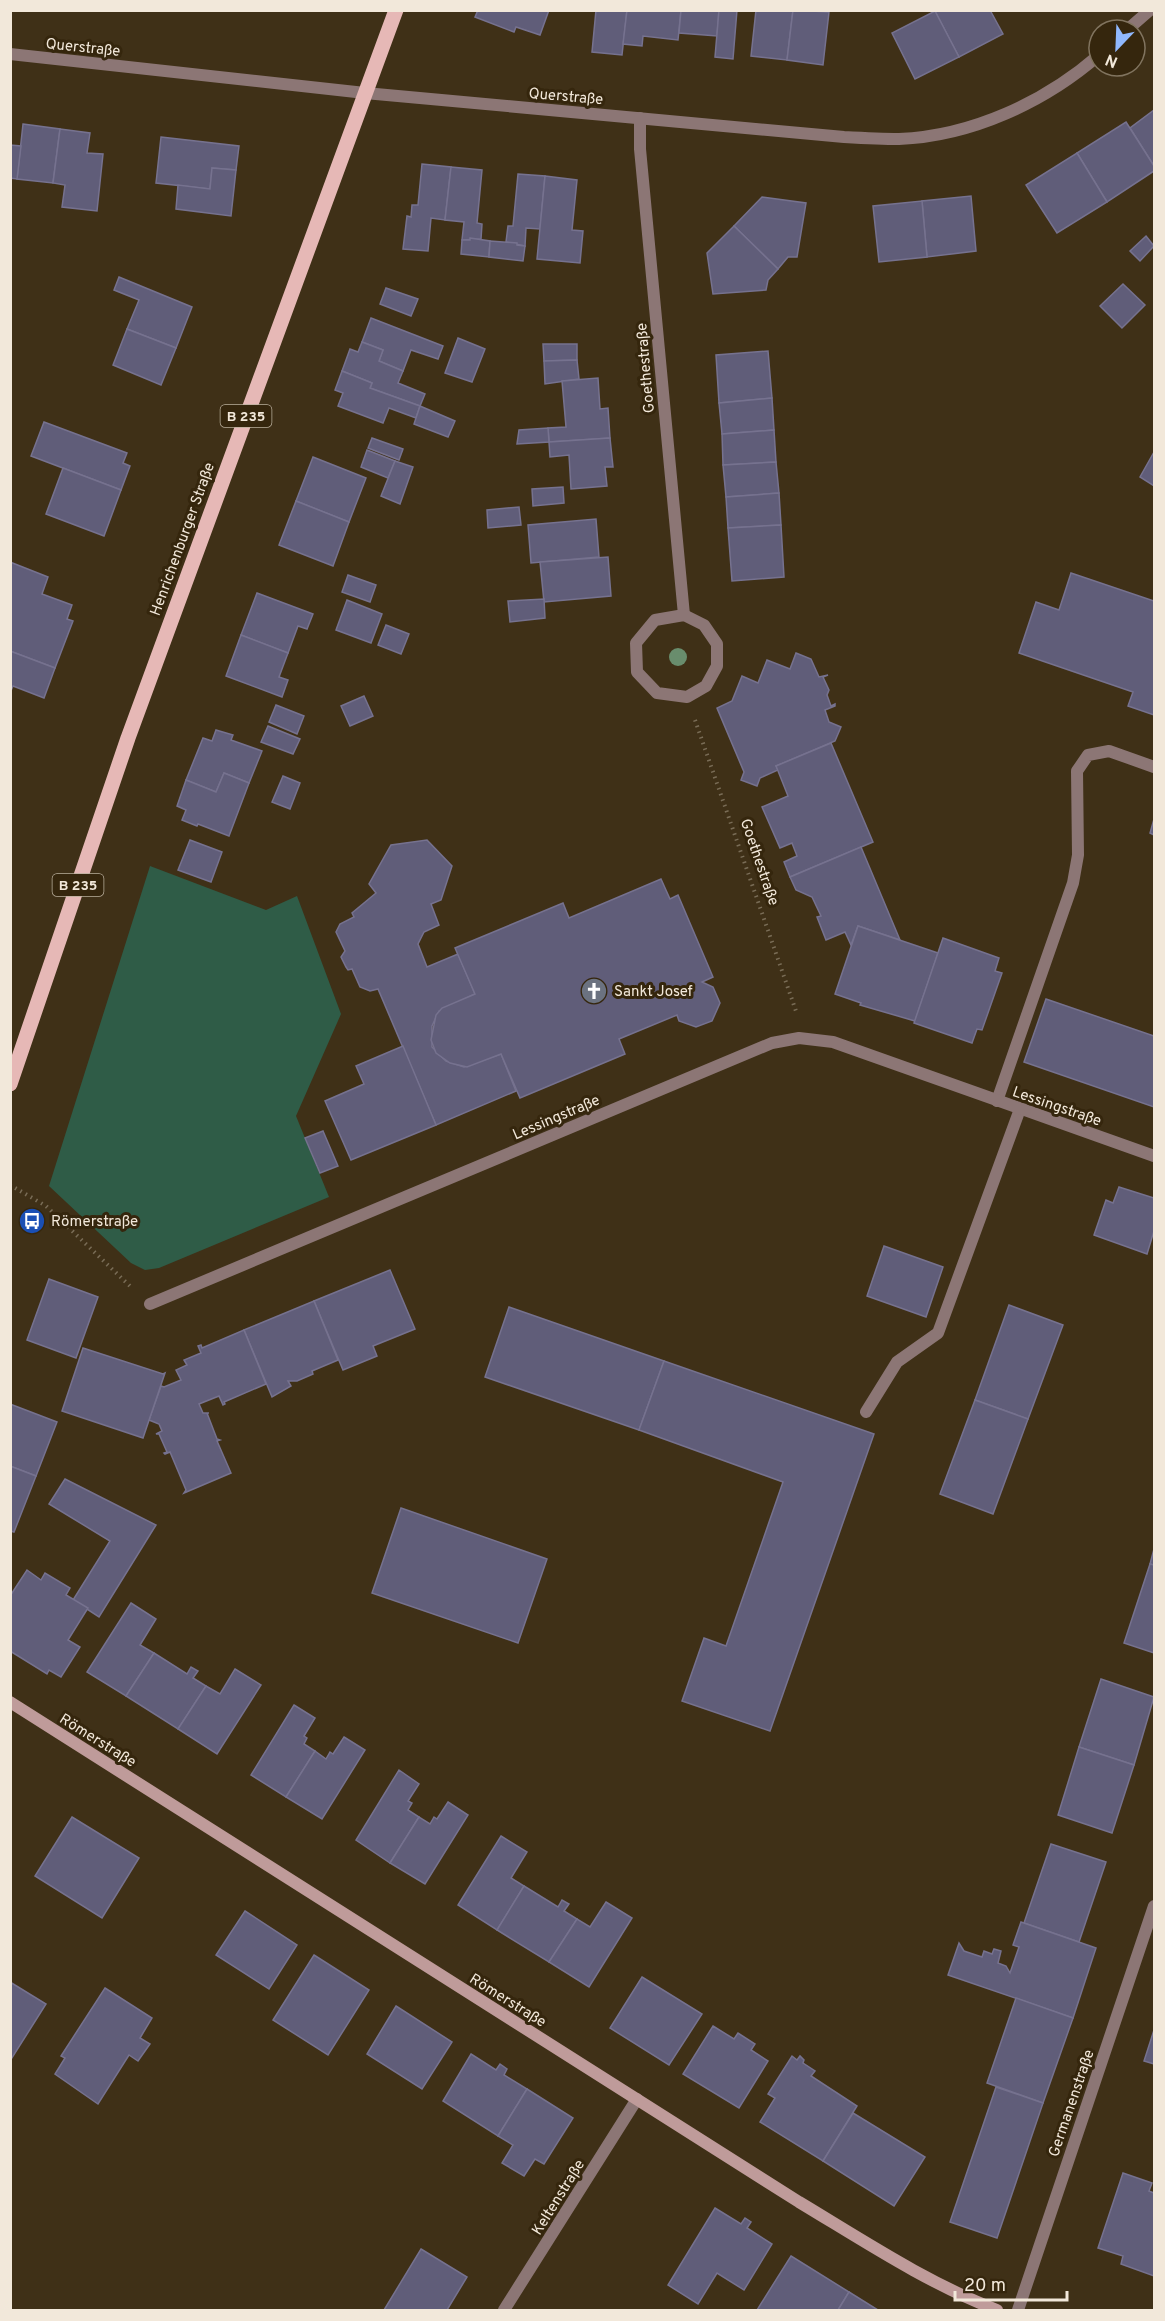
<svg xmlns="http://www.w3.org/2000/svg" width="1165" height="2321" viewBox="0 0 1165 2321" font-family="Overpass,sans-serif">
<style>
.green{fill:#2f5c47}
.building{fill:#605d79;stroke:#76728f;stroke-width:1.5}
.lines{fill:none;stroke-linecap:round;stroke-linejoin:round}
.path{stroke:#796c56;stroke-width:4;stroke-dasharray:1.5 4.5;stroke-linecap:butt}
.lane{stroke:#8c7675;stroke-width:12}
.street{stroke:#8c7675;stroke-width:12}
.secondary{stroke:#bf9b9a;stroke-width:12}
.primary{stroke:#e6b8b6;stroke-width:15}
.tree{fill:#698d6d}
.labels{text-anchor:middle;stroke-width:6;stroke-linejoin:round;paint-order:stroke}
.shield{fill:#35260d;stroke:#b9ae9c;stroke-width:1.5}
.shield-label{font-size:14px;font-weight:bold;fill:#f2e8da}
.street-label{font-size:15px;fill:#f2e8da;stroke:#35260d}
.poi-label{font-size:15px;fill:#f2e8da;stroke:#35260d;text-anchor:start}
</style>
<rect width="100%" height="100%" fill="#3f3017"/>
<path class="green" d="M150,866l116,44 31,-14 44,118 -45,102 33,81 -170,71 -14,2 -14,-7 -82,-77z"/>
<g class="building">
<path d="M478,10h71l-9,25 -24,-8 -2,5 -39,-15z"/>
<path d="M596,10h31l-5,45 -30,-3z"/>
<path d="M627,10h54l-3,30 -35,-4 -1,10 -19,-2z"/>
<path d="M681,10h38l-2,26 -38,-3z"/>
<path d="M719,10h18l-4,49 -18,-2z"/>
<path d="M756,10h37l-6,50 -36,-4z"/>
<path d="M793,10l36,2 -6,53 -36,-5z"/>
<path d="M990,10l13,24 -44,23 -24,-46z"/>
<path d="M935,11l24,46 -44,22 -23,-46z"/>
<path d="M1154,110v56l-24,-38z"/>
<path d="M1126,122l28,44v5l-47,31 -30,-49z"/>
<path d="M23,124l37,5 -7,54 -36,-4z"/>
<path d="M60,129l30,4 -3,20 16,1 -6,57 -35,-4 3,-22 -12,-2z"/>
<path d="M161,137l78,9 -3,24 -24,-2 -2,21 -54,-6z"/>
<path d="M10,145l11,1 -4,33 -7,-1z"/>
<path d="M1077,153l30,49 -50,31 -31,-48z"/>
<path d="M422,164l29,3 -6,53 -14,-2 -3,33 -25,-2 4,-33 4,1 1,-12h6z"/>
<path d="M451,167l31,3 -5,53 5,1 -1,15 -19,1 2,-18 -19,-2z"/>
<path d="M212,168l24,2 -5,46 -55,-7 2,-24 32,4z"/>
<path d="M518,174l27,2 -5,53 -14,-1 -1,18 -19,-4 2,-16h5z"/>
<path d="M545,176l32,4 -5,50 11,1 -3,32 -43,-4z"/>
<path d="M971,196l5,55 -49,6 -5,-56z"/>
<path d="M762,197l44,6 -9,54h-9l-10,12 -44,-43z"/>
<path d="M922,201l5,56 -48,5 -6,-56z"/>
<path d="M734,226l44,43 -10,11 -2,10 -53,4 -6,-41z"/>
<path d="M1146,236l8,10 -14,15 -10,-10z"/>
<path d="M470,238l20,3 -1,16 -28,-3 1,-14h8z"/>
<path d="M490,241l27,2v2l8,1 -2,15 -34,-4z"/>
<path d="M119,277l73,30 -16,41 -49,-19 12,-29 -25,-10z"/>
<path d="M1123,284l22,21 -23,23 -22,-22z"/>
<path d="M386,288l32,11 -7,17 -31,-12z"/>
<path d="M371,318l72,28 -5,13 -27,-9 -8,21 -24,-10 4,-11 -21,-8z"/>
<path d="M127,329l49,19 -15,37 -48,-20z"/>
<path d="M458,338l27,11 -13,33 -27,-9z"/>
<path d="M362,342l21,8 -4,11 24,10 -5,12 27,11 -5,12 -50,-18 2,-5 -30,-12 8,-22 8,3z"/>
<path d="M543,344h34v16l-33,1z"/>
<path d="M768,351l4,47 -53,5 -3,-48z"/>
<path d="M577,360l2,19 -34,5 -1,-23z"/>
<path d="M342,371l30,12 -2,5 50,18 -4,12 -27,-10 -6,15 -45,-17 5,-13 -8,-3z"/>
<path d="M598,378l2,31 8,-1 2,30 -61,4 -1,-14 18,-1 -4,-46z"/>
<path d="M772,398l2,32 -52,4 -3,-31z"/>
<path d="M420,406l35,15 -7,16 -34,-13z"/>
<path d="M44,422l83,31 -4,10 7,3 -9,24 -90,-34z"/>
<path d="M548,428l1,14 -32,2 2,-14z"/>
<path d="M774,430l2,32 -53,3 -1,-31z"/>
<path d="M372,438l31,11 -4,11 -31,-12z"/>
<path d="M610,438l3,29h-8l2,19 -36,3 -2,-34 -19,2 -1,-15z"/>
<path d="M367,450l28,11 -7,17 -27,-11z"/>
<path d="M1154,452v34l-14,-9z"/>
<path d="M313,457l53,21 -17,44 -53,-21z"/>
<path d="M395,461l18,6 -13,37 -19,-8z"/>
<path d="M776,462l3,31 -53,4 -3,-32z"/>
<path d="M63,468l58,22 -17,46 -58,-22z"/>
<path d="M563,487l1,16 -31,3 -1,-17z"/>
<path d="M779,493l2,32 -53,3 -2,-31z"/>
<path d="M296,501l53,21 -16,44 -54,-21z"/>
<path d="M519,507l2,18 -33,3 -1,-18z"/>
<path d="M596,519l3,38 -68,6 -3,-38z"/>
<path d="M781,525l3,52 -52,4 -4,-53z"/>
<path d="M608,557l3,39 -67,6 -4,-40z"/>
<path d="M10,562l38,15 -6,17 30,11 -5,14 6,2 -18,47 -45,-17z"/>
<path d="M1071,573l83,28v114l-26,-9 5,-14 -114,-39 17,-51 23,8z"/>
<path d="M348,575l28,10 -6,17 -28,-10z"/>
<path d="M257,593l56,21 -6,15 -9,-3 -10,27 -47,-18z"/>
<path d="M544,599l1,19 -35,4 -2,-21z"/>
<path d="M347,600l35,14 -11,29 -35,-13z"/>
<path d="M386,625l23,9 -8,20 -23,-9z"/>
<path d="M241,635l47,18 -9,24 9,3 -6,17 -56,-21z"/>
<path d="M10,651l45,17 -11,30 -31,-12 -3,7z"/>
<path d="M796,653l15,6 8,18 9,-2 -5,2 6,13 -2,5 4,11 4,-2v2l-10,4 4,12 12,5 -6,14 -59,25 2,4 -18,8 -3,8 -16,-6 3,-8 -27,-64 15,-7 10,-25 16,7 9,-23 23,9z"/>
<path d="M364,696l9,20 -23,10 -9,-20z"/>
<path d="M276,705l28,11 -7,18 -28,-12z"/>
<path d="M268,726l32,13 -7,15 -32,-12z"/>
<path d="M216,730l17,5 -2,5 31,11 -13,32 -25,-10 -8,19 -30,-12 17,-42 9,3z"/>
<path d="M831,743l42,99 -83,35 -6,-15 13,-6 -5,-13 -12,5 -18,-41 26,-11 -12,-30z"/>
<path d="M224,773l25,10 -20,53 -31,-12 -1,2 -15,-6 4,-10 -9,-4 9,-26 30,12z"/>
<path d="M283,776l17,7 -10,26 -18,-7z"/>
<path d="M1154,819v16l-4,-2z"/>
<path d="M190,840l32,12 -11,30 -33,-12z"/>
<path d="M427,840l25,26 -11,34 -10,4 8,21 -15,7 -6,12 9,23 31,-13 17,40 -36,17 -7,15v21l14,14 18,6 37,-13 15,37 -80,34 -58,-136 -8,2 -10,-4 -8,-18 -4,1 -2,-3 -5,-10 4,-6 -9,-19 4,-8 14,-7 -2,-4 24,-20 -7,-9 22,-39z"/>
<path d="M861,847l39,93 -42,-14 -7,19 -6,-13 -19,8 -9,-23 4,-1 -9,-19 -16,-7 -6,-13z"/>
<path d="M661,879l9,20 8,-4 35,82 -11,5 11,5 7,16 -8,18 -16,6 -17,-6 -2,-6 -58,24 6,15 -105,44 -19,-44 -34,13 -17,-4 -14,-10 -5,-13 5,-25 6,-7 33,-14 -20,-46 108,-45 6,15z"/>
<path d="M858,926l80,27 -23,68 -55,-16 1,-2 -26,-9z"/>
<path d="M943,938l56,20 -4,13 7,2 -20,57 -5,-1 -5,14 -58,-20z"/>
<path d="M1046,999l108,37v71l-130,-45z"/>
<path d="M403,1046l33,79 -85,35 -26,-59 39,-17 -8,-18z"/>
<path d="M323,1131l15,35 -18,7 -15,-35z"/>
<path d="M1119,1187l35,11v33l-7,23 -53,-19 12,-35 7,3z"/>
<path d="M884,1246l59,21 -17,50 -59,-21z"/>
<path d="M390,1270l25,59 -42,17 4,10 -34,14 -29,-69z"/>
<path d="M49,1279l49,18 -22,61 -49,-18z"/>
<path d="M314,1301l24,59 -26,11 1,3 -16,7h-9l3,5 -19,11 -28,-67z"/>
<path d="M1009,1305l54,20 -35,94 -53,-19z"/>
<path d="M509,1307l155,54 -25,69 -154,-53z"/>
<path d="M244,1330l22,54 -42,18 1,2 -2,1 -4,-9 -20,8 4,9h6h-2l10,26 3,1 -3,1 14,32 -47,20 2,-3 -16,-38 -5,2 -1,-1 3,-1 -8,-18h-3l6,-3 -3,-7 -10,-4 12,-34 3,1 17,-7 -5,-10 11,-5 -3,-5 17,-7 -3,-7 3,-1 1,3z"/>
<path d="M83,1348l80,26 2,-1 -22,65 -81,-27z"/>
<path d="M664,1361l210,73 -104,297 -88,-30 22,-63 22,8 57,-164 -144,-52z"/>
<path d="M975,1400l53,19 -35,95 -53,-20z"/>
<path d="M10,1404l47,18 -21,54 -26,-10z"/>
<path d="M10,1466l26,10 -22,56 -4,-1z"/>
<path d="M65,1479l91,46 -57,92 -26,-17 37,-59 -61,-37z"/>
<path d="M401,1508l146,51 -29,84 -146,-50z"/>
<path d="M1154,1549v16l-4,-1z"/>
<path d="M1150,1564l4,1v88l-30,-10z"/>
<path d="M27,1570l14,10 4,-7 25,15 -4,7 22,13 -20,32 12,7 -19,30 -12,-7 -2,4 -37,-23v-55z"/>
<path d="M131,1603l25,16 -16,26 14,8 -28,43 -39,-24z"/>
<path d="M154,1653l33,21 4,-7 7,4 -5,7 13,8 -28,43 -52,-33z"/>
<path d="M235,1669l26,16 -44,69 -39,-25 28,-43 14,8z"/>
<path d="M1101,1679l53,18 -20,68 -55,-18z"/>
<path d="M294,1705l21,13 -11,18 3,2 -3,6 11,7 -29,46 -35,-22z"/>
<path d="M344,1737l21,13 -43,69 -36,-22 29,-46 11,8 4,-7 3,2z"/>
<path d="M1079,1747l55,18 -22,68 -54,-18z"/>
<path d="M399,1770l20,14 -11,17 4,2 -4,7 11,7 -29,46 -34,-23z"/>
<path d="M448,1802l20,13 -43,69 -35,-21 29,-46 11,7 4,-7 3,2z"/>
<path d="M72,1817l67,41 -37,60 -67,-42z"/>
<path d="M501,1836l26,16 -16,26 13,8 -27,44 -39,-25z"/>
<path d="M1051,1844l55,18 -27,80 -55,-19z"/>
<path d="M524,1886l34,21 4,-7 7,4 -5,7 13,8 -28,43 -52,-32z"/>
<path d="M606,1902l26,16 -43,69 -40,-25 28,-43 13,8z"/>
<path d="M245,1911l52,34 -28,44 -53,-34z"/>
<path d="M1021,1922l75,26 -23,70 -125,-43 11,-32 5,8 18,6 2,-6 8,3 2,-5 7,2 -3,12 8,3 4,7 9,-26 -6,-2z"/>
<path d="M314,1955l55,35 -41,65 -55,-35z"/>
<path d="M642,1977l60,37 -33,51 -59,-37z"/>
<path d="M10,1982l36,22 -36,57z"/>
<path d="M105,1988l47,30 -12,20 10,6 -12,17 -9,-6 -31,49 -43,-30 10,-16 -4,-2z"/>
<path d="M1016,1998l57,20 -30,85 -56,-20z"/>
<path d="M396,2006l56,36 -30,47 -55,-35z"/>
<path d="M713,2026l21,13 4,-6 17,11 -4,6 17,11 -29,47 -56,-34z"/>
<path d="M1154,2030v34l-10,-3z"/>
<path d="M471,2054l25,16 4,-6 7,5 -3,6 23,14 -29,47 -55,-35z"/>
<path d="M792,2056l5,4 3,-4 4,4 -1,3 12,8 -4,5 46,30 -34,55 -63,-39 15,-24 -7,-4z"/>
<path d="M996,2087l47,16 -46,135 -47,-16z"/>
<path d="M527,2089l46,29 -29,46 -9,-5 -11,17 -22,-13 11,-18 -15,-9z"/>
<path d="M853,2113l72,44 -31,49 -71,-45z"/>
<path d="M1123,2173l29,10 -3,8 5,2v83l-33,-12 2,-8 -25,-8z"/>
<path d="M715,2208l26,16 4,-6 6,4 -4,6 25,16 -28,46 -27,-17 -19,31 -30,-19z"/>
<path d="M421,2249l46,28 -20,33h-63z"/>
<path d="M791,2256l58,36 -11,18h-81z"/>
<path d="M849,2292l29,18h-40z"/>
</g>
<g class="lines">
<g class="path">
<path d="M695,720l102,294"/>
<path d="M10,1185l36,21 86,82"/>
</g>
<g class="lane">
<path d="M997,1101l76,-218 5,-28 -1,-84 11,-16 21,-4 45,16"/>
<path d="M866,1412l31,-50 41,-29 82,-224"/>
</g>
<g class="street">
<path d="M1127,30l23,-20"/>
<path d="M10,54l355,39 479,44c18,1 37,2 55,2 73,-3 146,-37 200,-84"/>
<path d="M640,118v31l44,466"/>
<path d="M684,615l20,10 13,19v22l-11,20 -19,11 -30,-4 -20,-21 -1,-29 19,-23z"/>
<path d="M150,1304l622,-261 27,-5 34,4 321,114"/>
<path d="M504,2310l133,-211"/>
<path d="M1018,2310l136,-404"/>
</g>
<path class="secondary" d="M10,1702l789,500c65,39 128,81 198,108"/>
<path class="primary" d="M10,1084l118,-346 268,-728"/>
</g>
<circle class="tree" cx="678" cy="657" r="9"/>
<defs>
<g id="church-disc" transform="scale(1.35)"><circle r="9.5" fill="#6b7280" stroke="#35260d"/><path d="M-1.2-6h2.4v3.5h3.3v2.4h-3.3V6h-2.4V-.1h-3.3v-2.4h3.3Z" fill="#fff"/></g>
<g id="bus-disc" transform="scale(1.35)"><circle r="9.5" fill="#1a4fb4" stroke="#35260d"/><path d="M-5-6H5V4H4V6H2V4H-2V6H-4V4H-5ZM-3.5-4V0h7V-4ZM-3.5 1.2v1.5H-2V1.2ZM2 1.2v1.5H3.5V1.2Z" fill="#fff"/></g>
</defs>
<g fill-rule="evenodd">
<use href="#church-disc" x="594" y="991"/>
<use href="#bus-disc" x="32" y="1221"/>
</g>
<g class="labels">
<g class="shield">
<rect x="220.5" y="405" width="51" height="22" rx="4.5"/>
<rect x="52.5" y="874" width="51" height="22" rx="4.5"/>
</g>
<g class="shield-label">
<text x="246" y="421">B 235</text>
<text x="78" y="890">B 235</text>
</g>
<g class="street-label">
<text transform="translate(83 47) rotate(6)" y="5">Querstraße</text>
<text transform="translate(566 96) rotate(5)" y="5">Querstraße</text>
<text transform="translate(645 368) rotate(-95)" y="5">Goethestraße</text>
<text transform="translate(182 539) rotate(-70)" y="5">Henrichenburger Straße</text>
<text transform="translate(760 862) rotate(71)" y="5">Goethestraße</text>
<text transform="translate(1057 1106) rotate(19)" y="5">Lessingstraße</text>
<text transform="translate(556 1117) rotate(-23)" y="5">Lessingstraße</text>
<text transform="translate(98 1740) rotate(32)" y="5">Römerstraße</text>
<text transform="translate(508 2000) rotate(32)" y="5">Römerstraße</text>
<text transform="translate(1071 2103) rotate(-71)" y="5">Germanenstraße</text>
<text transform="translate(558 2197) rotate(-58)" y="5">Keltenstraße</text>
</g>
<g class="poi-label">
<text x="614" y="996">Sankt Josef</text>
<text x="51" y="1226">Römerstraße</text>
</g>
</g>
<rect width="1165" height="2321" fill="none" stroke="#f2e8da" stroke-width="24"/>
<g transform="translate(1117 48) rotate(203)"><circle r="28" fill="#35260d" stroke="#81745f" stroke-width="1.5"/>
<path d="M0-4.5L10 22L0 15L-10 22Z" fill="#90b8fd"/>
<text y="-9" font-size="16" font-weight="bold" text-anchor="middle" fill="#f2e8da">N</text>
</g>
<path d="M955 2291v9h112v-9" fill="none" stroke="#f2e8da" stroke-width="3"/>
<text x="964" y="2291" font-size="18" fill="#f2e8da" stroke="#35260d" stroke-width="4.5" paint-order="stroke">20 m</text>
</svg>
